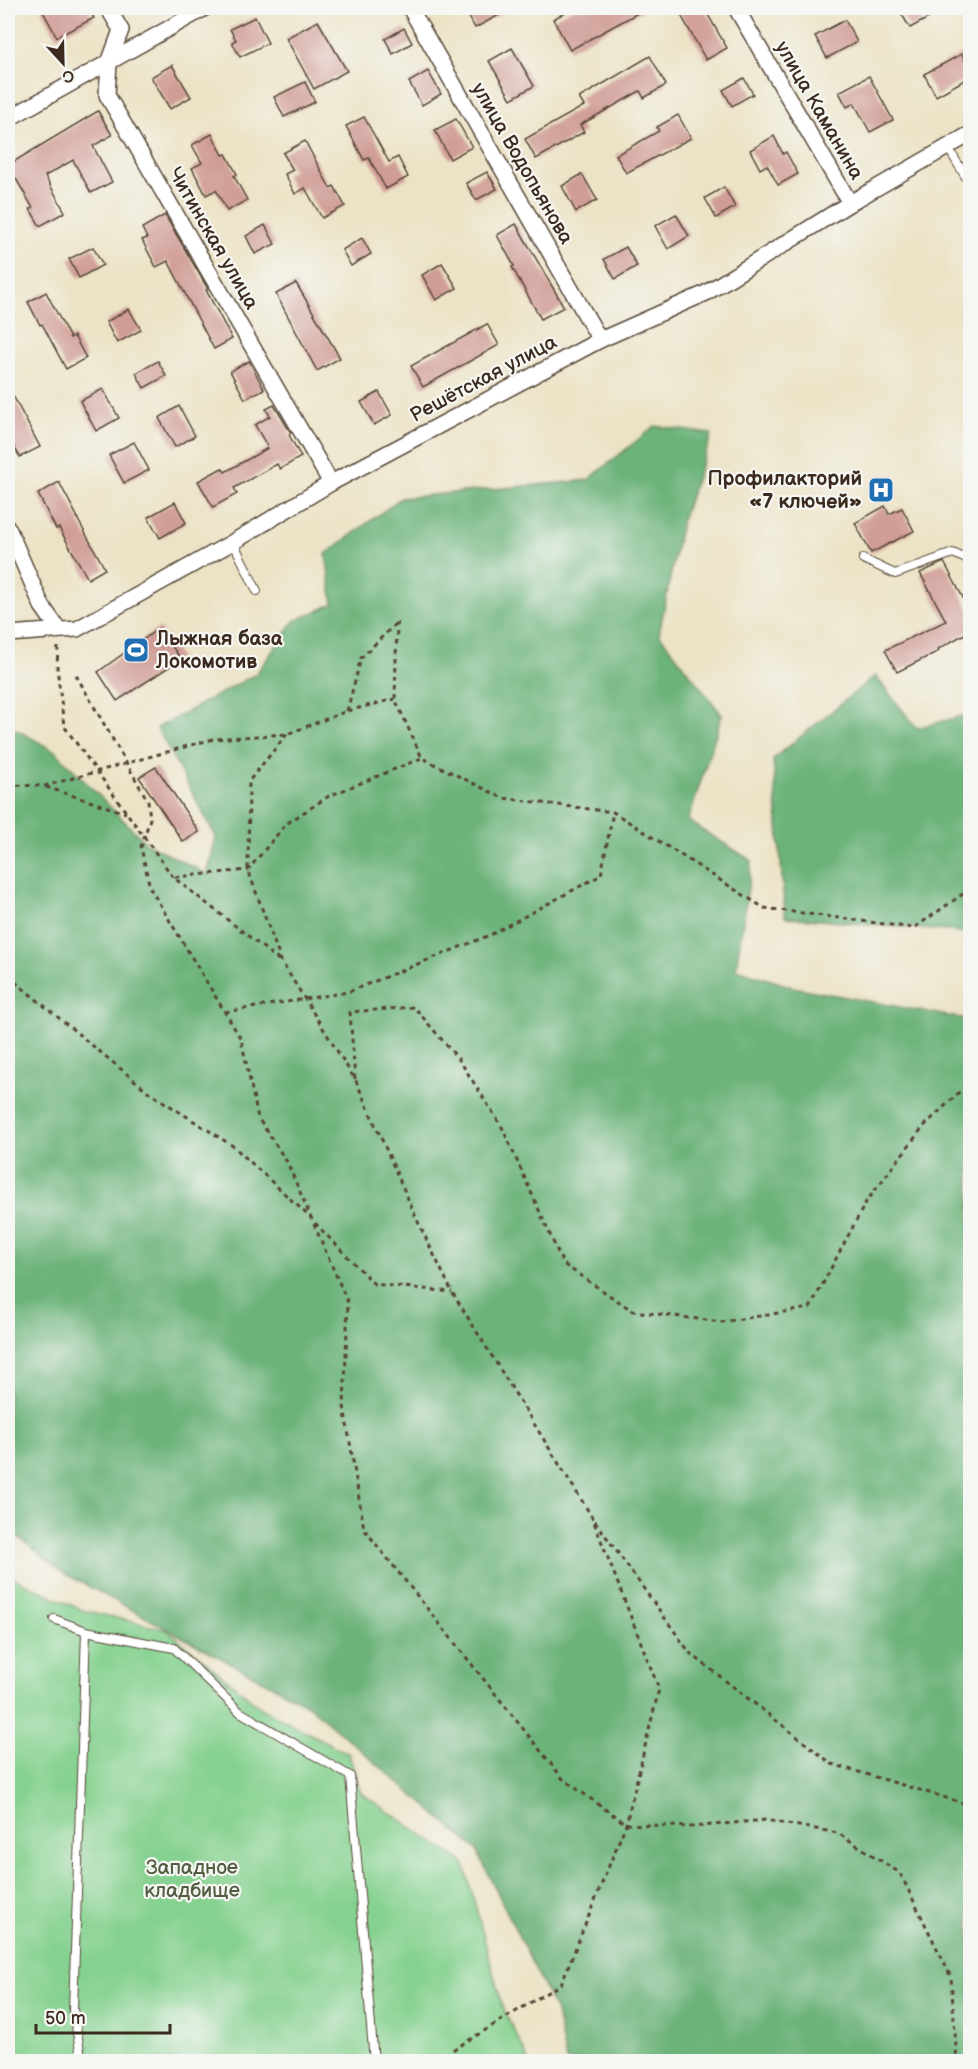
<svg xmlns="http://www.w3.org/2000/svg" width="978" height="2069" viewBox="0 0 978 2069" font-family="'Balsamiq Sans',sans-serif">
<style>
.green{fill:#85d190;stroke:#607e57;stroke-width:1.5}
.forest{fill:#6cb37a;stroke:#546e4c;stroke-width:1.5}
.building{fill:#d09d96}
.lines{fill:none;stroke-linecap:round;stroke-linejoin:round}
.lane-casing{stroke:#564637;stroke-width:10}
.street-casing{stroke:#564637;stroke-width:18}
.path{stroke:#564637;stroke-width:3;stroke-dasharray:4.5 4.5;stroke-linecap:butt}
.lane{stroke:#fff;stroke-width:8}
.street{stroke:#fff;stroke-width:15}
.labels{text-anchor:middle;stroke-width:4.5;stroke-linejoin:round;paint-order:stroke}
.street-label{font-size:20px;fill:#3b2a1e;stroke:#f6f6f2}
.poi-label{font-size:20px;font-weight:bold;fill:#3b2a1e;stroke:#f6f6f2;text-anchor:end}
.park-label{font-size:20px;fill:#515c40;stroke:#f6f6f2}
</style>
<rect width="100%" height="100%" fill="#f6f6f2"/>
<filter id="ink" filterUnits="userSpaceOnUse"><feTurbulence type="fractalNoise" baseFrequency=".0167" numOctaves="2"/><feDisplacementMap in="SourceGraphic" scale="12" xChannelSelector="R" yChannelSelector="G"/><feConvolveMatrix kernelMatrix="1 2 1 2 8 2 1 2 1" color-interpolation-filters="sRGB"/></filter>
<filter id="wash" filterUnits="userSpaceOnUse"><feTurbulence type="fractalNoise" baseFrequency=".008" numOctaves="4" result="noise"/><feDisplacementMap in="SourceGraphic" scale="24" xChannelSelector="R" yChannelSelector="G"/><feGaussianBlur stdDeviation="1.35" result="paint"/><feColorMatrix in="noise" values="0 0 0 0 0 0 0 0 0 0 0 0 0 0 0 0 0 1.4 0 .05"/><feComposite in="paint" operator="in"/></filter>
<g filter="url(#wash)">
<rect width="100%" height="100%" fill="#ece3c6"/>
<path class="green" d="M8,1571l7,8 67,31 85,20 94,78 88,46 12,39 103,70 38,143 27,55h-521z"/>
<g class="forest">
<path d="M655,426l57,8 -31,89 -22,111 63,81 -34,106 64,40 -16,108 57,18 177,33v1041h-404l-10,-49 -80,-163 -168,-144 -244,-132 -56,-44v-804l47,26 91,92 61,31 9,-37 -59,-109 99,-54 38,-53 39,-17 -7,-50 75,-56 187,-18z"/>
<path d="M875,676l42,52 53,-14v-2v221l-185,-16 -12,-158z"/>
</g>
<g id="blocks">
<g class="building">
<path d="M41,8h47l6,10 -37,19z"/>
<path d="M464,8h48l-37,20z"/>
<path d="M574,8h73l-77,42 -17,-31z"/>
<path d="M677,8h27l23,40 -21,12z"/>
<path d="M898,8h49l-37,20z"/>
<path d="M255,17l13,26 -28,14 -8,-15 4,-2 -6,-11z"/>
<path d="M845,20l12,22 -30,16 -12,-22z"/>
<path d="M318,21l29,50 -33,18 -28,-51z"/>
<path d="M404,28l8,15 -19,11 -8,-15z"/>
<path d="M512,48l22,38 -23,13 -22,-38z"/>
<path d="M962,54l8,16v7l-34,19 -12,-22z"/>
<path d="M650,56l16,29 -22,13 -4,-7 -60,34 4,7 -48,27 -11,-20 59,-33 -5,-8z"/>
<path d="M172,65l19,32 -21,12 -19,-32z"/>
<path d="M428,71l13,23 -19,11 -13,-23z"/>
<path d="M869,76l24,44 -23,12 -16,-29 -7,4 -8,-15z"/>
<path d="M744,78l9,16 -21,12 -9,-16z"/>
<path d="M305,82l10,20 -31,15 -10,-20z"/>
<path d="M98,111l14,24 -19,11 19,36 -21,11 -18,-33 -28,16 20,36 -25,14 -10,-17 3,-1 -25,-43z"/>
<path d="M678,115l13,23 -65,35 -10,-18 43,-24 -2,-4z"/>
<path d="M364,117l25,45 9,-5 10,20 -22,12 -17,-31 -5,2 -18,-34z"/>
<path d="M456,119l16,28 -22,12 -15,-29z"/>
<path d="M212,134l11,21 3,-1 11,20 -3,2 13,24 -20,11 -11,-21 -10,5 -14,-27 10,-5 -10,-18z"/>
<path d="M774,136l9,18 3,-2 12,22 -20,11 -11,-20 -7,4 -10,-19z"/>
<path d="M305,141l25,47 4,-2 11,20 -23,12 -17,-30 -10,6 -10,-20 8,-4 -10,-17z"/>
<path d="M487,172l10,17 -21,11 -10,-17z"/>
<path d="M582,174l15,26 -21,12 -14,-26z"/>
<path d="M724,187l11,20 -19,11 -11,-20z"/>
<path d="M676,214l13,22 -21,13 -13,-23z"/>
<path d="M165,215l43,74 -2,1 26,49 -18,10 -46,-88 -12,6 -14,-27 5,-2 -5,-10z"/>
<path d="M516,224l48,83 -23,12 -29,-52 2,-1 -17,-31z"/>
<path d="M265,225l10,19 -20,10 -9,-18z"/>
<path d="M362,238l9,16 -20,12 -9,-16z"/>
<path d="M93,247l10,18 -24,13 -10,-19z"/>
<path d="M626,247l11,19 -22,13 -11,-20z"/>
<path d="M442,263l15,25 -21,12 -14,-25z"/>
<path d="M296,283l44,75 -23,13 -41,-77z"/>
<path d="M46,292l24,46 4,-2 12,22 -20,11 -24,-45 -2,1 -12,-23z"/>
<path d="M129,309l12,21 -24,13 -11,-21z"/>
<path d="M487,324l12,21 -76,42 -12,-21z"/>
<path d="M158,361l8,15 -22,12 -8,-15z"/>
<path d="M249,361l15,28 -19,10 -15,-28z"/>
<path d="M8,386l32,61 -20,10 -7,-12 -5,3z"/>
<path d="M103,389l16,29 -23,13 -16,-30z"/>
<path d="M379,392l13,23 -18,10 -13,-23z"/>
<path d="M274,405l17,28 -2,2 12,22 -21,12 -3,-5 -43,24 3,6 -24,13 -15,-26 24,-13 3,4 43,-24 -13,-23 15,-9 -4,-7z"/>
<path d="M179,406l16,30 -20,11 -16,-29z"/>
<path d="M134,442l15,28 -25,13 -15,-28z"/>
<path d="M59,482l19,36h-1l28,51 -17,10 -29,-51 -3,1 -18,-35z"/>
<path d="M175,502l11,21 -26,15 -12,-21z"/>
<path d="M885,506l4,8 13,-6 12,23 -43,22 -16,-30z"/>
<path d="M944,562l26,49v20l-32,18 1,2 -42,21 -12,-22 61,-29 -26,-48z"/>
<path d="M159,628l22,31 -64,42 -19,-29z"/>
<path d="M156,767l43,65 -16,10 -44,-65z"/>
</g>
</g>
</g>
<g filter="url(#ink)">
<use href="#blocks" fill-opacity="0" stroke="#564637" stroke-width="1.5"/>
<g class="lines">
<g class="lane-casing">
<g id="lane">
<path d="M947,146l23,38"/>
<path d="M233,542l24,49"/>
<path d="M863,559l32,15 58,-21 17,8"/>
<path d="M54,1619l32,12 88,17 66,64 110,64 24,286"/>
<path d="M82,2062l-9,-53 13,-378"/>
</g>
</g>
<g class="street-casing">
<g id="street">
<path d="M108,8l13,22 -12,33 -2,32 224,388"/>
<path d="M410,8l190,332"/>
<path d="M736,8l114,195"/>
<path d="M8,119l197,-111"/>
<path d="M8,528l34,78 17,24"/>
<path d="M8,634l69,-5 156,-87 98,-59 269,-143 106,-47 144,-90 120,-69"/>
</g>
</g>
<g class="path">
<path d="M397,622l-2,77 27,59 81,40 110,14 151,96 150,20 56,-39"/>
<path d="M58,647l-1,20 7,59 109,151 107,84"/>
<path d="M76,675l72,126 2,18 -9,28 9,41 91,151 17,79 29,44 61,141 -4,103 20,123 199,250 63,45 66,3 73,-7 73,13 62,40 51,104 6,85"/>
<path d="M347,711l14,-53 35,-35"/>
<path d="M287,734l-38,47 -1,89 33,91 75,120 63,143 33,68 140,225 67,172 -33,135 -65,160 -128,78"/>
<path d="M8,785l37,1 168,-47 74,-5 60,-23 48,-12"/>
<path d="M46,787l80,26"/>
<path d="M175,877l73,-7 38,-46 43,-28 93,-38"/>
<path d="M8,976l142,117 83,53 78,72"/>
<path d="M225,1012l123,-20 142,-57 111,-60 12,-63"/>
<path d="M355,1079l-5,-67 64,-5 46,54 42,66 61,137 70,47 89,11 88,-14 56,-106 57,-75 47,-45"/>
<path d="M315,1223l59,61 78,8"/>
<path d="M595,1521l95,132 142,111 138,41"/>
</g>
<use href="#lane" class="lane"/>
<use href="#street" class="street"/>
</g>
</g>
<defs>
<g id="hospital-square" transform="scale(1.35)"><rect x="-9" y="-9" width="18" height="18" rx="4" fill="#1f6fb2" stroke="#f6f6f2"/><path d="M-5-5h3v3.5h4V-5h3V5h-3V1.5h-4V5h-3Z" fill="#fff"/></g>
<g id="stadium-square" transform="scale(1.35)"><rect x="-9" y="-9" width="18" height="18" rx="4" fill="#1f6fb2" stroke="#f6f6f2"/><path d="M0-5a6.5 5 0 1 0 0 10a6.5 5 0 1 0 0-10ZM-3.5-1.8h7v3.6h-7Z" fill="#fff"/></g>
</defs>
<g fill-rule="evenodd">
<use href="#hospital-square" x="881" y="490"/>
<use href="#stadium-square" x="136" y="650"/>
</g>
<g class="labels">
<g class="street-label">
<text transform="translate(820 110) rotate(60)" y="7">улица Каманина</text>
<text transform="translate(523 163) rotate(60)" y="7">улица Водопьянова</text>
<text transform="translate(214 238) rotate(60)" y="7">Читинская улица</text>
<text transform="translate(483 378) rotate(-28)" y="7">Решётская улица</text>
</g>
<g class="poi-label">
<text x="862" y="485">Профилакторий<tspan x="862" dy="23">«7 ключей»</tspan></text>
<text x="156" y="645" text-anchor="start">Лыжная база<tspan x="156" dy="23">Локомотив</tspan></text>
</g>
<g class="park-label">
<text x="192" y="1874">Западное<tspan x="192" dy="23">кладбище</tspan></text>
</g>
</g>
<rect width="978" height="2069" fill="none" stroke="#f6f6f2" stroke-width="30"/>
<g transform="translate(63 63) rotate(158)" stroke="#f6f6f2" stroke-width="4.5" paint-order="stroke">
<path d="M0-4.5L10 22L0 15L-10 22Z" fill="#3b2a1e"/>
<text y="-9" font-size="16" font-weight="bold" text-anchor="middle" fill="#3b2a1e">С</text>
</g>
<path d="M36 2024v9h134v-9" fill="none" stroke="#3b2a1e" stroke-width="3"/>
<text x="45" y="2024" font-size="18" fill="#3b2a1e" stroke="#f6f6f2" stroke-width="4.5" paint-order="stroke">50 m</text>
</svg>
